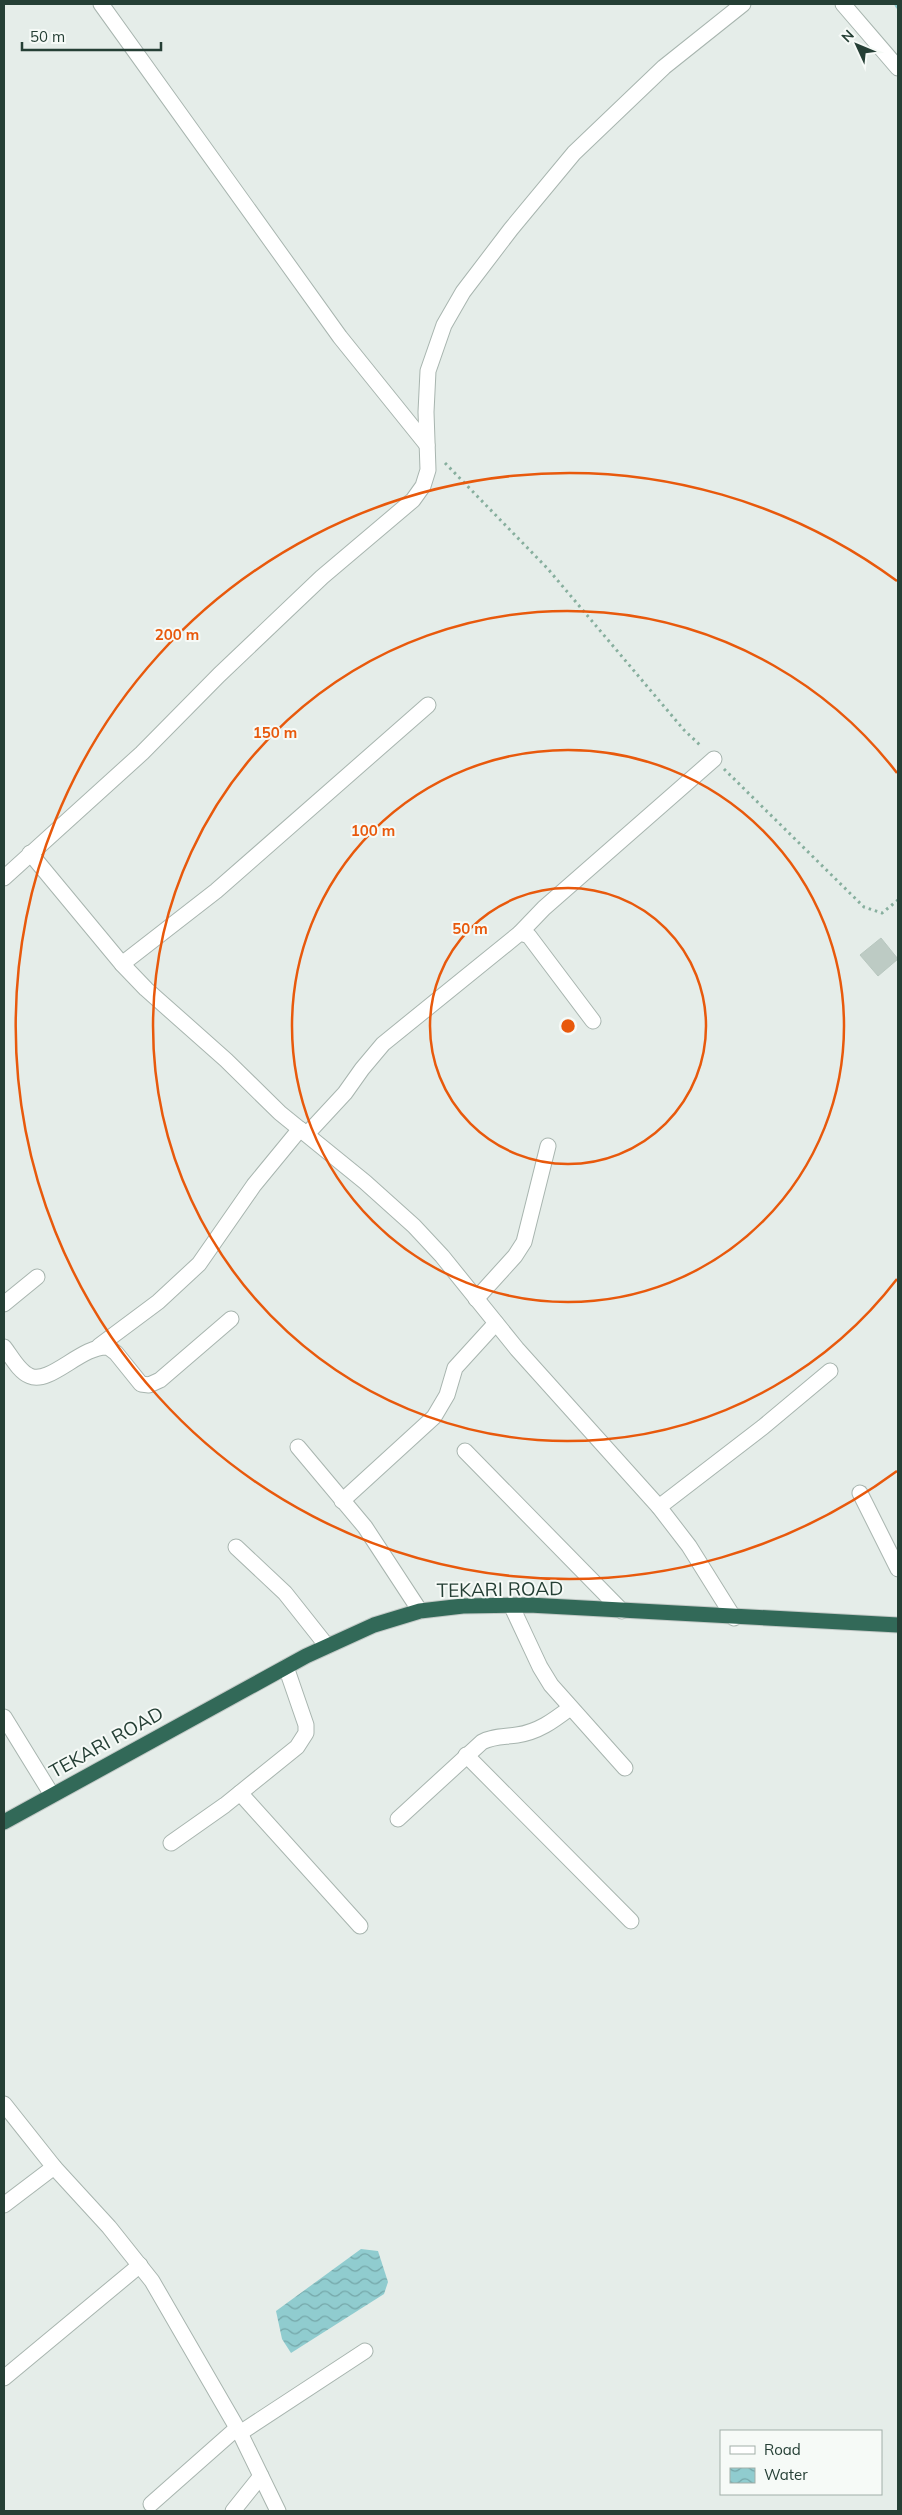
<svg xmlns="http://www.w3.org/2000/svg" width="902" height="2515" viewBox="0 0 902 2515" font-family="Mulish,sans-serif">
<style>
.water{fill:url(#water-waves)}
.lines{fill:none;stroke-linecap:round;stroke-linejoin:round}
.stream{stroke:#90cccf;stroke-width:5.5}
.building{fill:#bdcbc4;stroke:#b8c7bf}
.minor-casing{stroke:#a8b5af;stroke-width:17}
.highway-casing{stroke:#c2c9c6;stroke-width:17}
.path{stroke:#87af9e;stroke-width:3;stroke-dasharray:2.5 4;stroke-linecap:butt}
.minor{stroke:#fff;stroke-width:15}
.highway{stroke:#326958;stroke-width:15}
.ring{fill:none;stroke:#e8590c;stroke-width:2.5}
.labels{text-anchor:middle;stroke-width:4;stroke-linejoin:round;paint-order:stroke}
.street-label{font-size:19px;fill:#253f35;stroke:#f6faf7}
.centre{fill:#e8590c;stroke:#f6faf7;stroke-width:2.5}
.ring-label{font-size:15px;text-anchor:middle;font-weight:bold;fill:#e8590c;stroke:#f6faf7;stroke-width:4;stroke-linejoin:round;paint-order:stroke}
</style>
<defs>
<pattern id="water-waves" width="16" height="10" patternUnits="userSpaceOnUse" patternTransform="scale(1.25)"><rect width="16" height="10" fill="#90cccf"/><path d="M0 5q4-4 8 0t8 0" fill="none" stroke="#75a7a9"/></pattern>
</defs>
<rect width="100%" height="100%" fill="#e5ede9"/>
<path class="water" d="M361,2249l17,2 10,31 -4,12 -93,59 -9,-14 -6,-28z"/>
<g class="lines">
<path class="stream" d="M897,4l1,2"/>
</g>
<path class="building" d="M881,938l17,21 -20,17 -18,-21z"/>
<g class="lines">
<g class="minor-casing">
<g id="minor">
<path d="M101,4l239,333 87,108"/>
<path d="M843,4l55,64"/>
<path d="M30,853l92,111 24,25 80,71 54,53 85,69 49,44 28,30 75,93 142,158 30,39 45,72"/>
<path d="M4,878l138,-125 77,-78 103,-98 91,-77 10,-14 5,-16 -2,-58 2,-41 16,-46 19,-33 48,-63 63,-76 90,-86 79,-63"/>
<path d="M520,933l24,-25 170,-149"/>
<path d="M122,964l94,-73 212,-186"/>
<path d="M307,1134l38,-41 17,-24 21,-25 137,-111 9,3 64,85"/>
<path d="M476,1299l39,-43 9,-14 24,-96"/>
<path d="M4,1304l33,-27"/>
<path d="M99,1346l59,-44 41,-38 55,-79 46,-56"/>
<path d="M4,1347c7,9 15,25 26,29 20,9 52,-31 78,-29l8,6 25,31 8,1 11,-5 71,-61"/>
<path d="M298,1447l67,80 55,84"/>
<path d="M465,1451l157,160"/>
<path d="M860,1493l38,76"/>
<path d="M342,1501l92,-84 13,-22 8,-27 41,-45"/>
<path d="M659,1507l104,-80 67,-56"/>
<path d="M236,1547l49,46 42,53"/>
<path d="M511,1605l29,62 11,18 74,83"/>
<path d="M4,1717l48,78"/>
<path d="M466,1755l165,166"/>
<path d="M240,1793l120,133"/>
<path d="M398,1819l84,-77c11,-6 22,-5 35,-7 21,-3 36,-14 53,-27"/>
<path d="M171,1843l54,-38 72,-58 9,-14v-8l-20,-58"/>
<path d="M4,2104l50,63 55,60 43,54 88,152 38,78"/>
<path d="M4,2205l50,-38"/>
<path d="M4,2378l136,-113"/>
<path d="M240,2433l125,-82"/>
<path d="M151,2504l86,-76"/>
<path d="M233,2511l28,-35"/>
</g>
</g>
<g class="highway-casing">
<path id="highway" d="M4,1822l302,-166 68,-31 46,-14 43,-5 66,-1 369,20"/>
</g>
<g class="path">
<path d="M445,463l103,106 136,161 18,17"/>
<path d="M724,769l140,138 18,6 16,-13"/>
</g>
<use href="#minor" class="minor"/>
<use href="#highway" class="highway"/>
</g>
<g class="ring">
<circle cx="568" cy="1026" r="138"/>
<circle cx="568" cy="1026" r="276"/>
<path d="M897 1279A415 415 0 1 1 897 773"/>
<path d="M897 1471A553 553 0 1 1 897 581"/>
</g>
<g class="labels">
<g class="street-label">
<text transform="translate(500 1589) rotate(-1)" y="7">TEKARI ROAD</text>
<text transform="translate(106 1742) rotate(-29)" y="7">TEKARI ROAD</text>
</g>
</g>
<circle cx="568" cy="1026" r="8" class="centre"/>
<g class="ring-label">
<text x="177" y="640">200 m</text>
<text x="275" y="738">150 m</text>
<text x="373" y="836">100 m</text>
<text x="470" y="934">50 m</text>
</g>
<rect width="902" height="2515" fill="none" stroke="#253f35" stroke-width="10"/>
<rect x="720" y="2430" width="162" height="65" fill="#f6faf7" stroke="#a2afa9"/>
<rect x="730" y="2446" width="25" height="8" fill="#ffffff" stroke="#a2afa9"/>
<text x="764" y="2455" font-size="15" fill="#253f35">Road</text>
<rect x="730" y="2468" width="25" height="15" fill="url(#water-waves)" stroke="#a2afa9"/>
<text x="764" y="2480" font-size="15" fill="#253f35">Water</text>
<g transform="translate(857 45) rotate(314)" stroke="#f6faf7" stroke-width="4" paint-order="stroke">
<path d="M0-4L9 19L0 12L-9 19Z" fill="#253f35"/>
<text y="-8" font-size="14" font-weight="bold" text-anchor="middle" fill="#253f35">N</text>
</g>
<path d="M22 42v8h139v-8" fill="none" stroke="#253f35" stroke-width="2.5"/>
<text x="30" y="42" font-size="15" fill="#253f35" stroke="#f6faf7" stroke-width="4" paint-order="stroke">50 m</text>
</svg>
